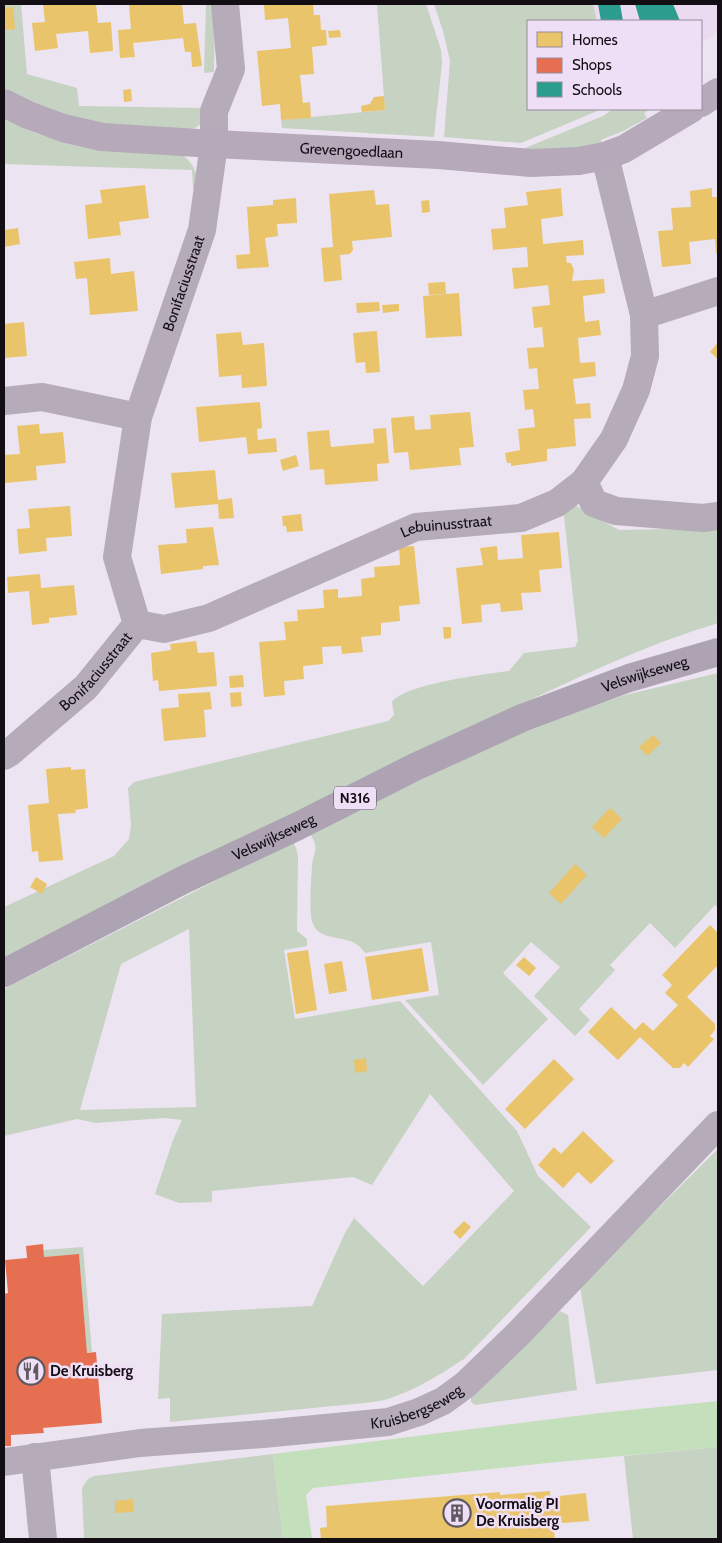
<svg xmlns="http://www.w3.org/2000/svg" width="722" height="1543" viewBox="0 0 722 1543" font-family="Cabin,sans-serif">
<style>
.built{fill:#eadbf0}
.green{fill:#c6d2c2;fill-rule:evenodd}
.water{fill:#c4dfbb}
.homes{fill:#e9c46a}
.shops{fill:#e76f51}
.schools{fill:#2a9d8f}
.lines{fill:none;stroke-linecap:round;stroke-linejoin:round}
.street{stroke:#b5abb9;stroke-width:28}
.secondary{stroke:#b5a9ba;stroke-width:28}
.primary{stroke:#aea3b3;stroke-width:28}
.labels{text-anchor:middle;stroke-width:5;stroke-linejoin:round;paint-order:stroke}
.shield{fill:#efdff6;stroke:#554c58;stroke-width:1}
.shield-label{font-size:14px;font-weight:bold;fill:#130d14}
.street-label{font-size:15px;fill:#130d14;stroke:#efdff6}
.poi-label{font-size:15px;font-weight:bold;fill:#130d14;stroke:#efdff6;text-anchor:start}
</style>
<rect width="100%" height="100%" fill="#ede4f1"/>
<path class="built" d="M593,4h125v28l-17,11v-22h-104z"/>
<g class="green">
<path d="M4,4h17l6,70 50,14 2,18 124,2c1,14 1,16 -13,22l-90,-6 -54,-13 -42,-23z"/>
<path d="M206,4h9l-1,68 -10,1z"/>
<path d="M377,4h49l15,46 1,13 -8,74 -152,-9 -1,-8 104,-10z"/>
<path d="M434,4h159l4,17h-69v88h74l-81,34 -77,-6 6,-76 -7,-30z"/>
<path d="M613,109h37l-6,4 3,5 -24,13 -22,9v3l-21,5 -55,2v-2l78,-32z"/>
<path d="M4,117c49,33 119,31 176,36 13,9 18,20 18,35h-5l-1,-18 -188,-6z"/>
<path d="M568,501l51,29 99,-2v95c-96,29 -186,77 -276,120 -147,70 -293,141 -438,214v-50l110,-51 15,-17 2,-14 -3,-37 6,-6 254,-61 6,-6 -2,-13c13,-18 93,-28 117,-31l15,-18 51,-6 3,-6 -15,-133z"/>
<path d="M718,673v235l-3,-3 -40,43 -25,-25 -40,42 5,5 -36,39 11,11 -15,16 -41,-40 26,-29 -29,-25 -28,31 45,46 -65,66 -78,-85 34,-5 -8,-53 -66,11c-13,-23 -47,-7 -53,-32 -3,-10 -1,-43 0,-54 0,-8 5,-16 3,-23 -1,-4 -4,-8 -5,-11l186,-89 56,-24 73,-25z"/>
<path d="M293,841l3,7 2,8 -1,75 10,8v7l-23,4 11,69 105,-18 117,130 21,45 53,51 -127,132c-23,15 -47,30 -73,39 -9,3 -18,4 -27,5l-194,19v-24l-12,1 4,-85 150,-8 33,-73 9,-15 69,68 91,-95 -84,-97 -58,91 -19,-8 -141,14v11l-33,1 -24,-9 18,-54 9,-20 -17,-2 -69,5 -19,-4 -73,17v-147zM189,929l7,178 -116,3 41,-146z"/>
<path d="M718,1149v221l-122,14 -16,-98z"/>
<path d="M83,1247l9,105 -5,1 -8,-98 -35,2 -1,-7z"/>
<path d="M560,1311l8,4 9,75 -102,15 -4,-3v-5z"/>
<path d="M718,1447v92h-85l-9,-83z"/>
<path d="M273,1454l10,85h-199l-2,-51 6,-9 6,-3z"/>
</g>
<path class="water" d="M718,1401v46l-171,16 -234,25 -7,7 6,44h-29l-10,-85 327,-41z"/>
<g class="homes">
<path d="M43,4h53l2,19 13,-1 2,29 -23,2 -2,-22 -32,3 2,14 -23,3 -3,-28 13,-1z"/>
<path d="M129,4h53l2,20 12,-1 6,43 -10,1 -1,-15h-6l-2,-14 -50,5 2,14 -15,1 -2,-28 13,-1z"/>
<path d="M264,4h49l1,11h6l1,15h5l1,15 -15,2 2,27 -14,1 3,28 7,-1 1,16 -30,2 -1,-16 -18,2 -5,-55 34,-3 -3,-30 -23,2z"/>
<path d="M13,7l2,22 -11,1v-22z"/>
<path d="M340,30l1,7 -12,1 -1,-7z"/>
<path d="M131,89l1,12 -8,1 -1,-12z"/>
<path d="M384,96l1,14 -23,2 -1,-6 9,-2 4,-7z"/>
<path d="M145,185l4,33 -30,4 2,13 -33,4 -3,-34 17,-2 -2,-13z"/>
<path d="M561,188l2,28 -22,3 2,25 40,-4 1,15 -18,1 1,7h4l3,7 -2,11 32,-2 1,14 -22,3 2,26 14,-2 2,15 -23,3 2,25 15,-1 1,14 -23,3 3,25 14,-1 1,15 -17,1 2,27 -29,3v12l-36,5v-3h-4l-2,-10 15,-3 -2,-21 17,-2 -2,-18 -8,1 -2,-20 16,-1 -2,-21 -8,1 -2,-21 17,-1 -2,-20 -8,1 -2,-21 18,-2 -2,-20 -34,4 -2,-21 16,-1 -1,-20 -34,3 -2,-21 15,-1 -2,-20 24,-3 -2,-13z"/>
<path d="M712,188v9h6v56h-2l-1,-14 -26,3 2,22 -29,3 -4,-36 15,-1 -2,-22 20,-1 -1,-16z"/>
<path d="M374,190l2,15 13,-1 3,33 -40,4 1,9 -3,4 -10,1 2,25 -18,2 -3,-34 12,-1 -4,-53z"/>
<path d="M296,198l1,25 -20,1 1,12 -13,2 4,29 -32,2 -1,-14 14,-1 -3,-47 26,-2v-5z"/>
<path d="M429,200l1,12 -8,1 -1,-12z"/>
<path d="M18,228l2,16 -16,3v-17z"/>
<path d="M110,258l1,16 23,-3 4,40 -48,4 -3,-37 -11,1 -2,-17z"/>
<path d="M445,282l1,12 -17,1 -1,-12z"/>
<path d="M459,293l3,43 -36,2 -3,-42z"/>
<path d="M379,302l1,9 -23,2 -1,-10z"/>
<path d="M399,304v7l-16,2 -1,-8z"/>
<path d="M24,322l3,34 -23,2v-34z"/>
<path d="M377,331l3,41 -14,1 -1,-11 -9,1 -3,-30z"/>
<path d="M241,332l2,13 21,-2 3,43 -25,2 -1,-13 -22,2 -3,-43z"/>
<path d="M718,342v17l-8,-7z"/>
<path d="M260,402l2,26 -5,1 1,11 18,-2 1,14 -29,2 -2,-17 -47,5 -3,-35z"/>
<path d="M470,412l4,35 -15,1 2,17 -51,5 -2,-18 -14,1 -3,-35 23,-2 1,14 16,-1 -1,-14z"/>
<path d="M39,424l1,10 23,-2 3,31 -30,3 1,14 -32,3 -1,-28 16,-1 -3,-28z"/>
<path d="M386,428l3,35 -12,1 1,17 -53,4 -1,-16 -14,1 -3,-38 22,-2 2,17 43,-4 -1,-14z"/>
<path d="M296,455l3,11 -16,5 -3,-11z"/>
<path d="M215,470l3,30 14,-2 2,20 -15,1 -1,-15 -43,4 -4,-35z"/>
<path d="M70,506l2,30 -26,2 1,13 -28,3 -2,-25 13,-1 -2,-19z"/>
<path d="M301,514l2,17 -16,1 -1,-6h-3l-1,-10z"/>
<path d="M213,527l6,38 -16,1v3l-42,5 -3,-29 29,-2 -1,-14z"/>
<path d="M559,532l3,36 -23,2 2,22 -20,1 2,17 -22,2 -1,-9 -19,2 1,17 -20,2 -6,-56 27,-3 -3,-17 17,-2 1,14 25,-2 -2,-23z"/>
<path d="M414,546l6,58 -21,2 1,15 -19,2v12l-20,2 2,15 -21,2 -1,-8 -19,1 1,17 -20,2 1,13 -20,2 1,14 -21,2 -5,-55 27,-2 -2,-18 14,-1 -1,-11 27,-2 -1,-18 15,-1v9l24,-2 -1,-17 14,-2 -1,-10 26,-2 -1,-18z"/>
<path d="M40,574l1,14 33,-3 3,30 -28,3v5l-17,2 -3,-34 -21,2 -1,-16z"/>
<path d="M443,627h8v11l-7,1z"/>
<path d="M196,641l2,12 16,-1 3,34 -58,5 -1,-11 -5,1 -2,-28 20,-3 -1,-6z"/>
<path d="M243,675l1,12 -14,1 -1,-12z"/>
<path d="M210,692l2,17 -8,1 2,27 -42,4 -3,-32 18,-2 -1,-13z"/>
<path d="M241,692l1,14 -11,1 -1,-14z"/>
<path d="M653,735l8,8 -14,13 -8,-9z"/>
<path d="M71,767v3l14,-1 3,39 -13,2 1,3 -18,1 5,46 -24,2 -1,-11 -6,1 -4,-47 21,-2 -3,-34z"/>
<path d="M610,808l12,11 -18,19 -12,-11z"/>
<path d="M575,864l12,11 -26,29 -12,-11z"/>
<path d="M36,877l11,7 -5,10 -12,-7z"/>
<path d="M710,925l8,8v32l-31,32 28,27v6l-5,6 4,3 -26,28 -4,-4 -4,5h-7l-33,-31 -22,23 -30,-28 23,-25 24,23 8,-8 10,9 25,-26 -13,-12 7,-8 -10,-10z"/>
<path d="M422,948l7,43 -57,9 -7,-43z"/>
<path d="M308,950l9,60 -21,4 -9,-61z"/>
<path d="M524,957l12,11 -7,8 -13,-11z"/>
<path d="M342,961l5,30 -18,3 -5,-30z"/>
<path d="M366,1058l1,13 -12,2 -1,-13z"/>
<path d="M554,1059l20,20 -49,50 -20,-20z"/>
<path d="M583,1131l31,30 -23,23 -13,-12 -15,16 -25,-23 16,-18 7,7z"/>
<path d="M464,1221l7,6 -11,12 -7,-7z"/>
<path d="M550,1491l1,18 9,-1 -1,-12 27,-3 3,28 -27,2 -1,-5 -8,1 2,20h-234l-1,-11 7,-1 -1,-21 174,-14v3z"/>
<path d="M133,1499l1,13 -19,1v-12z"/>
</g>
<path class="shops" d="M43,1244l1,13 35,-3 8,99 9,-1 6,71 -59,5 1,5 -33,2v11h-7v-152l4,-1 -3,-33 22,-2 -1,-12z"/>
<g class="schools">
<path d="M598,4h22l3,17h-22z"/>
<path d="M635,4h38l7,17h-40z"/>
</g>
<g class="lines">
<g class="street">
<path d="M644,315l74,-24"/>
<path d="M4,401l38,-4 96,20"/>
<path d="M584,482l10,21 22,8 87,7 15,-2"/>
<path id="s1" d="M137,624l27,5 45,-11 207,-91 105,-9 36,-15 27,-21 30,-43 22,-49 9,-34 -1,-41 -39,-159"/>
<path id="s2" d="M4,756l5,-3 77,-66 51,-63 -20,-67 21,-140 64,-187 12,-86v-33l17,-42 -6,-65"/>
<path d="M35,1457l8,82"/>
<path id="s3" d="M4,1462l136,-19 123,-9 125,-12 31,-10 24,-11 22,-16 52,-50 201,-210"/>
</g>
<g class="secondary">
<path id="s4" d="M4,103l24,12 35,13 39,9 112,7 224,11 93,8 48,-2 26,-5 19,-7 67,-40"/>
<path d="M701,103l17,-11"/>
</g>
<path class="primary" id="s5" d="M4,973l179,-93 115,-54 117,-59 107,-49 107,-40 89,-26"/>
</g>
<defs>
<g id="restaurant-ring" transform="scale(1.4375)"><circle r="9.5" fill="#efdff6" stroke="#5f5861" stroke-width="1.5"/><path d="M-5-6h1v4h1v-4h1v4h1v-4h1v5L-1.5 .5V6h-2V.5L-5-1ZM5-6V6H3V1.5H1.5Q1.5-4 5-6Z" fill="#5f5861"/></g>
<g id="building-ring" transform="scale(1.4375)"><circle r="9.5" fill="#efdff6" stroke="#5f5861" stroke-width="1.5"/><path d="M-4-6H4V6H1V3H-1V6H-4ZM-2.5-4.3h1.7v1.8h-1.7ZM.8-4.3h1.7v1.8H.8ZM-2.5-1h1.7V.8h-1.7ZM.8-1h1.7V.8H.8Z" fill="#5f5861"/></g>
</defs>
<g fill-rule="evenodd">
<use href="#restaurant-ring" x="31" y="1371"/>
<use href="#building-ring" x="457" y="1513"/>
</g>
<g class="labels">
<rect class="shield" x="334" y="786.5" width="42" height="23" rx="4"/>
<g class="shield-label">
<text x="355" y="803">N316</text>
</g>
<g class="street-label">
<text dy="5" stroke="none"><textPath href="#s4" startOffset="354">Grevengoedlaan</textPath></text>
<text dy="5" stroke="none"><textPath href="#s2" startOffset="541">Bonifaciusstraat</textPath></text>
<text dy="5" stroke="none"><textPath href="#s1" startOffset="330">Lebuinusstraat</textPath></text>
<text dy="5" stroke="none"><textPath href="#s2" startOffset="125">Bonifaciusstraat</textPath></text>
<text dy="5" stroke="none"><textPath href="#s5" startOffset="708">Velswijkseweg</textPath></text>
<text dy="5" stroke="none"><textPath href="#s5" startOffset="302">Velswijkseweg</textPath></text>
<text dy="5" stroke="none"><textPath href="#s3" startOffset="418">Kruisbergseweg</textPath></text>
</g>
<g class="poi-label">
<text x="50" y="1376">De Kruisberg</text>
<text x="476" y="1509">Voormalig PI<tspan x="476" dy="17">De Kruisberg</tspan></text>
</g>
</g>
<rect width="722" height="1543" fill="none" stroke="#130d14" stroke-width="10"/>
<rect x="527" y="20" width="175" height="90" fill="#efdff6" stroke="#978b9c"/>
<rect x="537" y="32" width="25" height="15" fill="#e9c46a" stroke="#978b9c"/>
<text x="572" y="45" font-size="15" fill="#130d14">Homes</text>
<rect x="537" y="58" width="25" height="15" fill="#e76f51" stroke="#978b9c"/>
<text x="572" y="70" font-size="15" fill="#130d14">Shops</text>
<rect x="537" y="82" width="25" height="15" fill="#2a9d8f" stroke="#978b9c"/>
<text x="572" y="95" font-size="15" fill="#130d14">Schools</text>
</svg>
